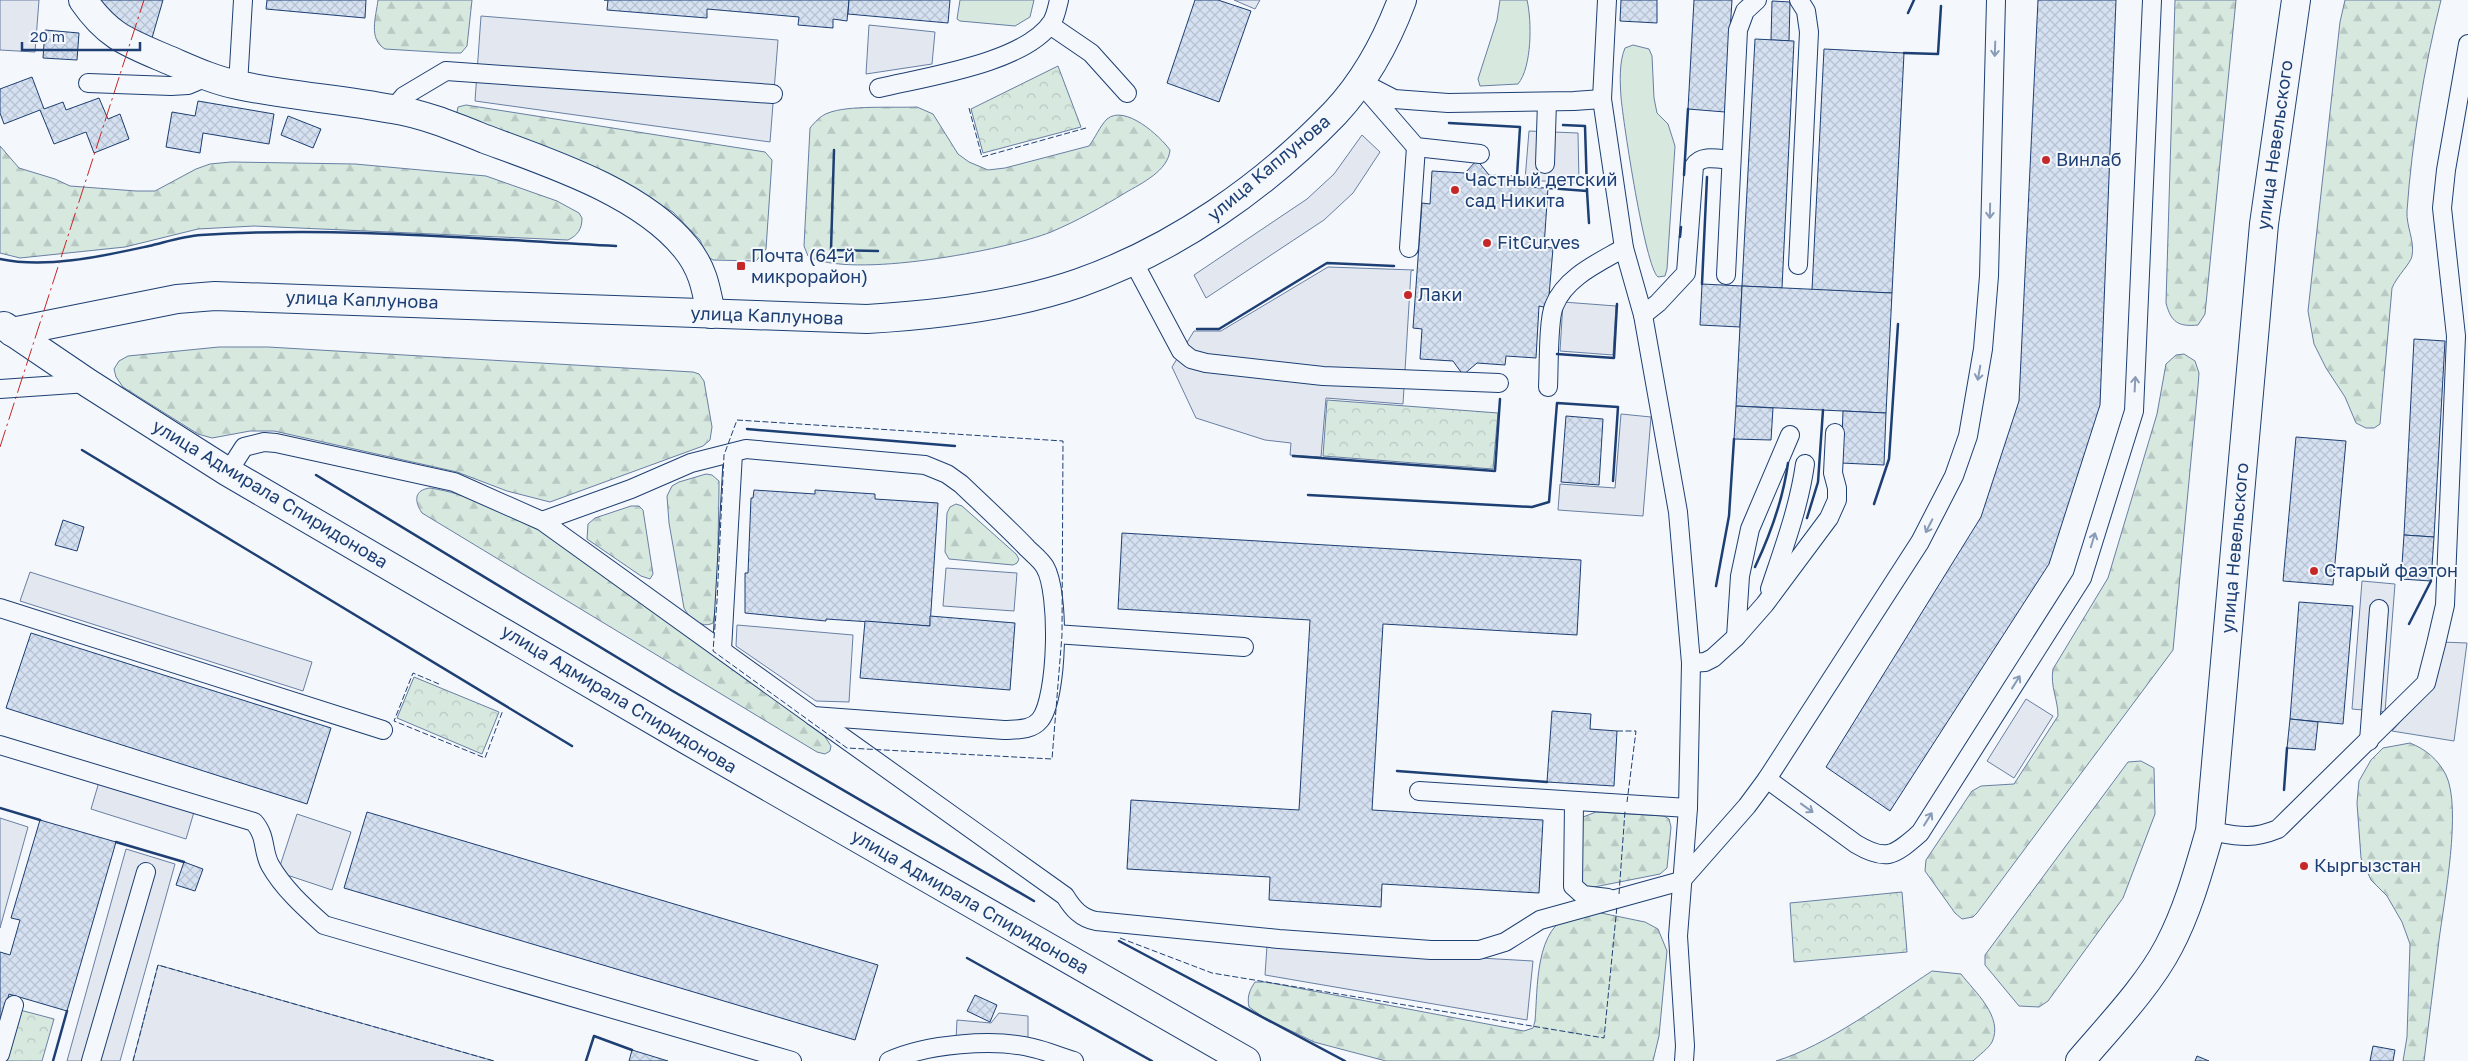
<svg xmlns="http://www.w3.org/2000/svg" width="2468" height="1061" viewBox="0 0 2468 1061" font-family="'Golos Text',sans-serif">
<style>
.grass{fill:#d7e8df;stroke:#687fa3}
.forest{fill:url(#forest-firs);stroke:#687fa3}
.park{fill:url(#park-crowns);stroke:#687fa3}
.parking{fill:#e3e8f0;stroke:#687fa3}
.building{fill:url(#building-cross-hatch);stroke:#1d3f73}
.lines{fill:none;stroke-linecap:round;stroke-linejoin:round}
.lane-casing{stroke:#1d3f73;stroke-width:20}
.street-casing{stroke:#1d3f73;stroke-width:30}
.secondary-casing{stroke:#1d3f73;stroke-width:30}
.lane{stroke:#f4f7fb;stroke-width:18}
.street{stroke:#f4f7fb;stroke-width:28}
.secondary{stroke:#f4f7fb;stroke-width:28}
.fence{stroke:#1d3f73;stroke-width:1;stroke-dasharray:6 2.5;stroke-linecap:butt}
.wall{stroke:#1d3f73;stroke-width:2.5}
.power{stroke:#c62828;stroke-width:1;stroke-dasharray:18 4 2.5 4;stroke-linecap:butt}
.oneway{stroke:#889bb7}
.poi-dot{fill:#c62828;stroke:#f4f7fb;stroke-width:2}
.labels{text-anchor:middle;stroke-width:4;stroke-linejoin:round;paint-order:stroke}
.street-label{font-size:18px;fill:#1d3f73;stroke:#f4f7fb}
.poi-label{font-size:18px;fill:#1d3f73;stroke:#f4f7fb;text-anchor:start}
</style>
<defs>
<pattern id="forest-firs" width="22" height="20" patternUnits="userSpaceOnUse" patternTransform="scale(1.25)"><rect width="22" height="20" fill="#d7e8df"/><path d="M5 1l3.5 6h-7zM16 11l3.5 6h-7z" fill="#b8c8c3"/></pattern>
<pattern id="park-crowns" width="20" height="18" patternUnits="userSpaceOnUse" patternTransform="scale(1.25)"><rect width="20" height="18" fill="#d7e8df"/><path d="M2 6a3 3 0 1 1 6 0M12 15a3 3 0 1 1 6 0" fill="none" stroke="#b8c8c3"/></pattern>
<pattern id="building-cross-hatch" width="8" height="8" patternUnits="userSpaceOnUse" patternTransform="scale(1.25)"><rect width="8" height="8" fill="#d5e0f0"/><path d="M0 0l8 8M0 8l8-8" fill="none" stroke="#b6c1d1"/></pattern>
</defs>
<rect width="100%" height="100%" fill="#f4f7fb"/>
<g class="grass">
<path d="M960,0h74l-4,17 -15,9 -55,-5 -3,-2z"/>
<path d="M1500,0h27c5,21 5,67 -9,84l-38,2 -2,-7 19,-59z"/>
<path d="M1633,45l16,4 3,7 2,42 3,15 11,11 7,22 -8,123 -2,7 -7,1c-13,-10 -35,-156 -37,-180 -1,-15 -2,-35 4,-49z"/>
</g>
<g class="forest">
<path d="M378,0h94l-5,46 -6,7h-10l-66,-4c-17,-10 -9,-32 -7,-49z"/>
<path d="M2175,0h61l-31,314 -7,11c-20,2 -27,-3 -32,-22z"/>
<path d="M2345,0h96c-17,68 -29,141 -34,211 -1,15 8,30 5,45 -1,7 -15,20 -20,32l-12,136 -6,4h-8l-10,-5 -11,-26 -19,-29 -12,-24 -6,-33 32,-289z"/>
<path d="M466,105l299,47 7,8 -6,89 -10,12 -43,-1 -6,-4 -7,-16 -27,-28 -43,-25 -171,-72 -2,-3 1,-5z"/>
<path d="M917,107l16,7 25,40 11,8 19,8 17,-2 84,-22c6,-8 11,-20 18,-27 18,-15 53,17 63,31 -2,21 -28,33 -45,43 -23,14 -48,28 -74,39 -45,18 -201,48 -243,24l-4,-10 6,-118c5,-6 10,-12 18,-15 20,-8 65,-5 89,-6z"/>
<path d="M0,146l19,22 36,11 15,7 66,5h19l41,-22 14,-5 21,-2 124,2 131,12 71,25 22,12 3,5c0,11 -4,17 -14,22l-314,-14 -56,3 -73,18 -105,11 -20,-5z"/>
<path d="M219,347h49l425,25 6,2 5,7 8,46 -2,13 -7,6 -153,56 -43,-11 -50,-19 -183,-41h-24l-38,7 -14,-4 -75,-47 -7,-10 -2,-8 5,-8 9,-5z"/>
<path d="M2184,354l11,7 4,12 -1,13 -25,264 -196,263 -4,4 -11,2 -7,-6 -30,-42 1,-11 46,-69 9,-5 33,-2 44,-68c0,-17 -8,-29 -5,-47l55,-91 49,-164 9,-50 10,-9z"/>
<path d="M706,474l6,1 7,6v8l-2,112 -4,22c-11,6 -24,-5 -29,-15l-15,-85 -2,-27 5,-10 7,-4z"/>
<path d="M430,488c39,6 74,23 110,42l282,202 9,14 -1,5 -5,3 -8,-2 -395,-239c-8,-12 -8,-23 8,-25z"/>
<path d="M956,504l6,2 54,48 3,5 -2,4 -4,2 -64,-6 -4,-7 2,-39 3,-6z"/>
<path d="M631,506h8l4,4 10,64 -3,5 -9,-3 -54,-37 1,-15 7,-6z"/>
<path d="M2410,743c15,6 28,16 36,32 16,33 -2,127 -7,165 -5,41 -10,81 -15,121h-21l4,-24 3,-93 -8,-22 -15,-26 -16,-16 -10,-22 -4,-55 2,-22 12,-21 12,-12z"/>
<path d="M2141,761l13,7 1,46 -32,84 -75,103 -9,6 -20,-1 -34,-41v-10l143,-193z"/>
<path d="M1596,812l68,4 5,3 2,8 -4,41 -7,6 -71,14 -11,-8 4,-58 1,-5z"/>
<path d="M1601,913l44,9 13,7 9,22 -8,85 -6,25h-267l-72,-19 -51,-25 -14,-10c-2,-10 0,-16 6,-25h11l258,49 9,-3 2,-7c3,-32 -1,-95 39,-107 7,-2 19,0 27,-1z"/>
<path d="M1932,971l29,3c13,17 43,43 31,68 -3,6 -14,14 -19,19h-197c50,-15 112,-61 156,-90z"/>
</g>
<g class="park">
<path d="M1058,66l23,61 -98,26 -12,-44z"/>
<path d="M1327,400l171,13 -5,56 -170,-13z"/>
<path d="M414,677l85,35 -17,42 -85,-36z"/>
<path d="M1902,892l5,60 -113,10 -4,-59z"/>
<path d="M20,1010l34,9 -12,42h-36z"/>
</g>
<g class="parking">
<path d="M0,0h39l-4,52 -35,-2z"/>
<path d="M1234,0h26l-5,9z"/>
<path d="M481,16l297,24 -8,102 -295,-41z"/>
<path d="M869,25l66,7 -3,32 -66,10z"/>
<path d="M1529,131l49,2 1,50 -54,-3z"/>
<path d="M1362,135l18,17 -27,41 -29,27 -118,78 -12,-23 113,-76 27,-25z"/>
<path d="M1328,267l86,3 -3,1 -8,133 -77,-6 -5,59 -31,-2 1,-12 -26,-3 -69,-22 -24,-51 22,-36h27z"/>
<path d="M1563,302l53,4 -3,49 -53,-4z"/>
<path d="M1621,414l30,3 -8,99 -85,-6 2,-26 55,4z"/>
<path d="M946,568l71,5 -3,38 -71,-5z"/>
<path d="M30,572l282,90 -9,29 -283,-90z"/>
<path d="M2362,581l33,3 -10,128 -33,-3z"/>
<path d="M737,625l116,10 -4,67 -33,-1 -80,-55z"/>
<path d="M2441,642l26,1 -13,98 -62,-10 40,-45z"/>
<path d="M2026,699l27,17 -39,62 -27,-17z"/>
<path d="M99,782l95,30 -8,27 -95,-30z"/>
<path d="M297,814l54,18 -19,58 -54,-18z"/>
<path d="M0,818l28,9 -28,101z"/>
<path d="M126,849l49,15 -55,197h-53z"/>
<path d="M1267,946l266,15 -6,59 -262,-45z"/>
<path d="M158,965l336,96h-361z"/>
<path d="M999,1013l29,3v24h-72l1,-20 34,3z"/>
</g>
<g class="building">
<path d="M93,0h70l-11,38 -32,-12z"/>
<path d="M267,0h99l-1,18 -99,-9z"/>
<path d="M604,0h245l-2,21 -14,-2v9l-35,-3 1,-8 -92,-8v9l-100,-8 1,-10z"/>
<path d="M849,0h101l-2,23 -100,-9z"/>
<path d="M1195,0h23l33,11 -32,91 -52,-19z"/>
<path d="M1621,0h36v23l-37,-2z"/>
<path d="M1694,0h38l-7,112 -37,-3z"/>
<path d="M2038,0h78l-16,405 -51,159 -159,247 -64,-44 155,-250 38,-116z"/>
<path d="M1772,1l18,1 -1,39 -18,-1z"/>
<path d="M45,30l34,3 -2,27 -34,-2z"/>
<path d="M1755,39l39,2 -12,247 -40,-2z"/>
<path d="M1824,49l80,4 -12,240 -80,-3z"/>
<path d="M32,77l12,32 19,-7 3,8 33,-12 9,21 12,-5 9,25 -35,14 -8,-21 -32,12 -14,-34 -36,14 -4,-11v-24z"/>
<path d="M198,101l76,13 -5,30 -66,-11 -3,20 -34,-6 6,-35 23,4z"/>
<path d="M288,116l33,13 -8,19 -32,-13z"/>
<path d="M1477,160l12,15 28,1 -1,11 32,1 -4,59 9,1 -5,60 -9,-2 -3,52 -30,-2 -1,9 -28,-2 -14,12 -10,-14 -33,-2 2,-30 -9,-1 9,-125 8,1 2,-33 33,2z"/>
<path d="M1702,284l40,2 -2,41 -40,-2z"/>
<path d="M1742,286l150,7 -6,120 -150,-7z"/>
<path d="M2414,339l31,2 -11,196 -30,-2z"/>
<path d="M1736,406l37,2 -2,32 -37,-1z"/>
<path d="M1843,411l43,2 -2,52 -43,-2z"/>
<path d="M1566,416l37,3 -4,66 -38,-3z"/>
<path d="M2296,437l50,4 -13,144 -50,-4z"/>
<path d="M754,490l61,4v-4l60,4v5l63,4 -8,123 -104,-7v2l-81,-8v-40h3l3,-75h2z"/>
<path d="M63,520l21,7 -7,24 -22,-6z"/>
<path d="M1122,533l459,27 -4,75 -194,-11 -11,186 171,10 -4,73 -157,-9 -1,23 -112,-7 1,-23 -143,-8 4,-69 168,10 11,-190 -192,-11z"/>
<path d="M2404,535l30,2 -3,44 -30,-2z"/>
<path d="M2299,602l54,4 -10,118 -53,-5z"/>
<path d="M930,616l85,7 -5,67 -150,-12 5,-57 65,5z"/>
<path d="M31,633l300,95 -24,76 -301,-96z"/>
<path d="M1552,711l39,3 -1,15 27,2 -3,55 -67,-4z"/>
<path d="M2290,719l28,3 -3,28 -28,-2z"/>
<path d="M367,812l511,153 -23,75 -511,-152z"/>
<path d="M40,820l76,22 -49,169 -58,-17 -9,31v-73l10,3 10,-35 -9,-2z"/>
<path d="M184,862l19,7 -8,22 -19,-6z"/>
<path d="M975,995l22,10 -7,17 -23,-11z"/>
<path d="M2373,1046l22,4 -2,11h-23z"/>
<path d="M632,1050l36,11h-39z"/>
<path d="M2197,1056l12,5h-14z"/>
</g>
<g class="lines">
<g class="lane-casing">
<g id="lane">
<path d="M1607,0l-5,99 22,149 19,67 35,197 13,151 -3,145 -10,128 7,110 -1,15"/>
<path d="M1050,25l41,28 36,40"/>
<path d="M1359,81l35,18 54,4 126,-2 28,-2"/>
<path d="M88,83l83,3 17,-1 19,-8"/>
<path d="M238,85l5,-85"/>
<path d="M1364,87l52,60 64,7"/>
<path d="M879,88c46,-11 146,-25 173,-66 4,-7 5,-14 7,-22"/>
<path d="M393,109l11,-13 42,-25 327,23"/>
<path d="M1545,164l2,-62"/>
<path d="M1409,248l7,-101"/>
<path d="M1133,261l48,90 10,8 15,4 117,13 176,7"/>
<path d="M1798,265l11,-233 -3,-21 -7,-11"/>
<path d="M1726,275l12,-245 7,-19 12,-11"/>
<path d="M1643,315l15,-12 28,-30 8,-107c7,-12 25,-7 37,-6"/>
<path d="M1548,387c1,-18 0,-67 6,-81 11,-29 46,-44 70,-58"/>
<path d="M0,389l88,-6"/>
<path d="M228,472l16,-25 20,-5 12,1 178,39 88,39 271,195 191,14c12,-1 27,1 36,-10 18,-22 20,-128 5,-153 -4,-7 -12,-13 -18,-19 -21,-22 -44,-43 -66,-64l-14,-10 -22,-9 -179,-16 -55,14 -60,26 -89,32"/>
<path d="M1770,589c14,-42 29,-82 35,-125"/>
<path d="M0,608l383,122"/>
<path d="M1055,634l189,13"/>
<path d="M1736,637l4,-61 10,-47 40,-94"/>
<path d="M722,650l11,-197"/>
<path d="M1691,663l14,-1 8,-4 23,-21 29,-33 64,-86 8,-18v-12l-4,-15 2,-40"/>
<path d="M813,716l252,180c8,13 16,22 31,25l183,18 152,11h48l26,-8 35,-22 141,-39 66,-75 20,-27 153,-237 34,-66 14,-40 15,-87 6,-73 7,-276"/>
<path d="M2369,741l10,-132"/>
<path d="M0,745l254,77c13,15 8,28 16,43 13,23 34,42 54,60l468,136"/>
<path d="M1767,779l89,65c32,19 39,10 64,-11l162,-255 52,-167 18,-411"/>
<path d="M1419,791l269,17"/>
<path d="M1574,803l-1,83 10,9 25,3"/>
<path d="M2210,831c28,5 41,9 68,-2l148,-146 10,-39 9,-39 11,-269 -14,-128 4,-38 22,-126"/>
<path d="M0,1054l14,-49"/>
<path d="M91,1061l55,-189"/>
<path d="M889,1061c37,-17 105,-23 144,-13 14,3 27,9 41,13"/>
</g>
</g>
<g class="street-casing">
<path id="street" d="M83,0c24,35 43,42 81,58 24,10 48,22 74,27 51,11 103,14 154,24 32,5 63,18 93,30 65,24 157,54 201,109 17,21 20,40 25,66"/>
</g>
<g class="secondary-casing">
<g id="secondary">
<path d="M4,326l84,57 140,89 459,268 559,321"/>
<path d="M12,332l165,-33 38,-3 652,23c69,-4 146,-13 212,-36 96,-34 185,-96 256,-170 29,-31 52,-73 67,-113"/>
<path d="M2080,1061c29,-34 69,-76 89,-115 19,-36 30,-77 41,-115l54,-607 32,-224"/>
</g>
</g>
<use href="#lane" class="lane"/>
<use href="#street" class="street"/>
<use href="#secondary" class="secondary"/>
<g class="fence">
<path d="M969,108l13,49 104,-29"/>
<path d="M737,420l326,21 -1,194 -10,124 -205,-11 -134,-97 4,-50 7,-146z"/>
<path d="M439,684l-26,-11 -19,48 91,37 18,-48"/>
<path d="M1617,731h19l-9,71"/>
<path d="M1619,894l6,-83"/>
<path d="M1120,938l92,35 392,65 13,-132"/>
<path d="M133,1061l25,-96 336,96"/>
</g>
<g class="wall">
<path d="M1908,13l6,-13"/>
<path d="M1904,53l34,1 3,-48"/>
<path d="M1449,123l71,4 -3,49"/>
<path d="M834,150l-3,100 47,1"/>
<path d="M1684,175l4,-66"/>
<path d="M1548,188l39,3 -2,-65 -22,-1"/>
<path d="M1587,191l2,32"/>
<path d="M1680,237l1,-10"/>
<path d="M0,259c47,10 103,-3 149,-13 17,-4 35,-10 52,-11 138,-9 277,4 415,11"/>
<path d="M1702,284l5,-107"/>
<path d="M1197,329h22l108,-66 67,3"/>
<path d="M1557,354l57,4 3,-54"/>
<path d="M747,429l208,17"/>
<path d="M82,450l490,296"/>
<path d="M1293,456l202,15 5,-72"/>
<path d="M316,475l355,215 363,211"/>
<path d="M1308,495l224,12 17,-5 8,-99 61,4 -5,74"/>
<path d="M1874,504l15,-45 9,-135"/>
<path d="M1807,518l11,-36 5,-72"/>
<path d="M1755,567c16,-34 28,-67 33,-104"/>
<path d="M1716,586l13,-70 5,-77"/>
<path d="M2409,624l22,-43"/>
<path d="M1397,771l150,11"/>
<path d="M2284,790l3,-42"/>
<path d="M0,808l40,12"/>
<path d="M116,842l68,20"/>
<path d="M1119,941l226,120"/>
<path d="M967,958l185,103"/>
<path d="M53,1061l14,-50"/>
<path d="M586,1061l8,-25 38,14"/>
</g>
<path class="power" d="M0,447l144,-447"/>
</g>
<defs><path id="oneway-shaft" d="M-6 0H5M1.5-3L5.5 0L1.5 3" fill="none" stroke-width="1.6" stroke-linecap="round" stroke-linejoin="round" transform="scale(1.25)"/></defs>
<g class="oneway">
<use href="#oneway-shaft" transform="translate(1995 49) rotate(92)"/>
<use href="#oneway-shaft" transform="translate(1990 211) rotate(91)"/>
<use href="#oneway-shaft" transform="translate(1979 373) rotate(100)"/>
<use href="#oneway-shaft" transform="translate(2135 384) rotate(-87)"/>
<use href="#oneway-shaft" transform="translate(1929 526) rotate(117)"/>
<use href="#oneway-shaft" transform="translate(2093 540) rotate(-73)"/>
<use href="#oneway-shaft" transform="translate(2016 682) rotate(-58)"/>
<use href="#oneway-shaft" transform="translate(1807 808) rotate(36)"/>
<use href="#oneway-shaft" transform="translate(1928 819) rotate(-58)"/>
</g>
<g class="poi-dot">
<circle cx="2046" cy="160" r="5"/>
<circle cx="1455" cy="190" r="5"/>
<circle cx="1487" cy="243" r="5"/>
<rect x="736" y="261" width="10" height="10" rx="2.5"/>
<circle cx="1408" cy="295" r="5"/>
<circle cx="2314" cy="571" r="5"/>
<circle cx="2304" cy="866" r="5"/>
</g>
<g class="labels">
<g class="street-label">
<text transform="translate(2275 145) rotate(-82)" y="6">улица Невельского</text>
<text transform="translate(1269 168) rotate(-40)" y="6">улица Каплунова</text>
<text transform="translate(362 300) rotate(2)" y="6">улица Каплунова</text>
<text transform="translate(767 316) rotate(2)" y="6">улица Каплунова</text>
<text transform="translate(270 494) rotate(31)" y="6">улица Адмирала Спиридонова</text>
<text transform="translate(2235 548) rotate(-85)" y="6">улица Невельского</text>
<text transform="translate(619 699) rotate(31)" y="6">улица Адмирала Спиридонова</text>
<text transform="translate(970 902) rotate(30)" y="6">улица Адмирала Спиридонова</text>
</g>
<g class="poi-label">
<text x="2056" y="166">Винлаб</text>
<text x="1465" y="186">Частный детский<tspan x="1465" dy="21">сад Никита</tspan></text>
<text x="1497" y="249">FitCurves</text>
<text x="751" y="262">Почта (64-й<tspan x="751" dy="21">микрорайон)</tspan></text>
<text x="1418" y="301">Лаки</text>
<text x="2324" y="577">Старый фаэтон</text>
<text x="2314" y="872">Кыргызстан</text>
</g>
</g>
<path d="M22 42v8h118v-8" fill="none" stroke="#1d3f73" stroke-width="2.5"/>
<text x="30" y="42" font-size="15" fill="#1d3f73" stroke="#f4f7fb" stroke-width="4" paint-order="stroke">20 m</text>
</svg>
